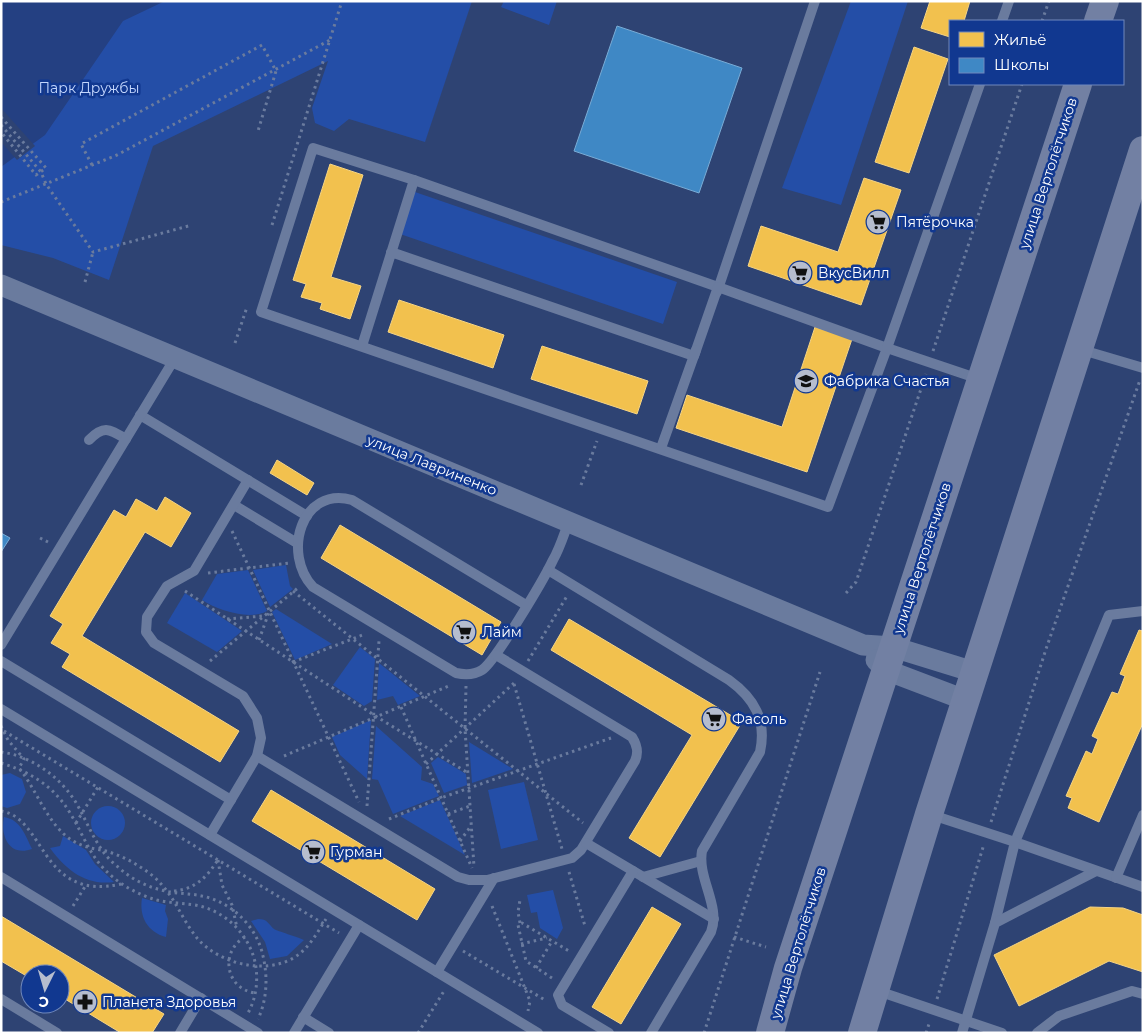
<svg xmlns="http://www.w3.org/2000/svg" width="1144" height="1034" viewBox="0 0 1144 1034" font-family="Montserrat,sans-serif">
<style>
.green{fill:#244ea7}
.water{fill:#244082}
.pier{fill:#2e4373}
.homes{fill:#f2c14e;stroke:#f6d483}
.schools{fill:#3f88c5;stroke:#79acd6}
.lines{fill:none;stroke-linecap:round;stroke-linejoin:round}
.path{stroke:#6a7b9e;stroke-width:3;stroke-dasharray:2.5 4;stroke-linecap:butt}
.lane{stroke:#6a7b9e;stroke-width:10}
.street{stroke:#6a7b9e;stroke-width:21}
.secondary{stroke:#7280a3;stroke-width:28}
.labels{text-anchor:middle;stroke-width:5;stroke-linejoin:round;paint-order:stroke}
.park-label{font-size:14px;fill:#c3d6fd;stroke:#113890}
.street-label{font-size:14px;fill:#fff;stroke:#113890}
.poi-label{font-size:14px;fill:#fff;stroke:#113890;text-anchor:start}
</style>
<rect width="100%" height="100%" fill="#2e4373"/>
<g class="green">
<path d="M1,1h471l-47,141 -76,-23 -15,12 -19,-8 -3,-15 16,-47 -175,85 -44,134 -56,-22 -52,-13z"/>
<path d="M504,1h53l-8,24 -48,-18z"/>
<path d="M851,1h57l-67,204 -59,-17z"/>
<path d="M415,192l262,90 -14,42 -263,-90z"/>
<path d="M286,565l4,21 3,3 -23,18 -17,-37z"/>
<path d="M248,570l19,41c-18,10 -49,-1 -65,-11l15,-26z"/>
<path d="M185,593l57,38 -25,21 -50,-29z"/>
<path d="M276,609l56,35 -37,16 -23,-48z"/>
<path d="M360,647l15,12 -3,42 -8,5 -31,-21z"/>
<path d="M379,663l41,33 -22,9 -5,-9 -16,4z"/>
<path d="M371,720l-4,59 -27,-24 -8,-18z"/>
<path d="M376,726l46,41 -1,13 12,4 6,12 -46,18 -15,-34 -6,-1z"/>
<path d="M469,742l44,27 -41,14z"/>
<path d="M438,757l28,17 1,11 -23,8 -13,-30z"/>
<path d="M10,773l12,6 4,13 -6,12 -13,4 -6,-2v-31z"/>
<path d="M524,782l14,58 -37,9 -13,-59z"/>
<path d="M440,800l25,55 -65,-39z"/>
<circle cx="108" cy="823" r="17"/>
<path d="M4,817c17,3 21,18 28,32 -22,8 -32,-12 -28,-32z"/>
<path d="M63,836l23,14 9,14 19,18c-28,4 -48,-12 -64,-34l10,-2z"/>
<path d="M553,890l10,38 -6,11 -17,-11 -3,-16 -6,1 -4,-18z"/>
<path d="M142,898l24,7 -1,6 3,8 -2,18c-19,-5 -27,-21 -24,-39z"/>
<path d="M258,919c10,0 10,5 16,10 3,2 24,8 30,11l-17,16 -17,3 -5,-17 -14,-21z"/>
</g>
<path class="water" d="M1,1h164l-42,20 -78,114 -44,32z"/>
<path class="pier" d="M1,108l34,38 -18,14 -16,-18z"/>
<g class="homes">
<path d="M930,1h40l-6,20h-14v16l-29,-9z"/>
<path d="M914,47l34,12 -39,114 -34,-11z"/>
<path d="M330,164l33,11 -32,102 30,9 -11,33 -30,-10 2,-6 -21,-6 5,-13 -13,-4z"/>
<path d="M864,178l37,12 -40,115 -113,-39 13,-40 77,26z"/>
<path d="M399,300l105,35 -11,33 -105,-36z"/>
<path d="M815,327l37,12 -45,133 -131,-44 11,-33 95,32z"/>
<path d="M542,346l106,35 -11,33 -106,-35z"/>
<path d="M277,460l37,23 -7,12 -37,-22z"/>
<path d="M165,497l26,16 -20,34 -26,-15 -63,104 157,95 -19,31 -158,-95 8,-13 -19,-11 12,-19 -13,-8 64,-106 12,7 10,-18 21,12z"/>
<path d="M340,525l161,97 -19,33 -161,-97z"/>
<path d="M569,619l173,103 -82,135 -31,-19 63,-103 -141,-85z"/>
<path d="M1139,630l4,1v92l-44,99 -31,-14 4,-10 -6,-2 20,-45 6,3 6,-15 -6,-3 20,-44 6,2 7,-18 -5,-2z"/>
<path d="M271,790l164,99 -18,31 -165,-99z"/>
<path d="M652,907l29,17 -60,100 -29,-17z"/>
<path d="M1090,907l33,1 20,7v57l-34,-11 -90,45 -25,-51z"/>
<path d="M1,916l163,98 -12,19h-31l-61,-37v-22h-30v4l-29,-17z"/>
</g>
<g class="schools">
<path d="M617,26l125,42 -43,125 -125,-42z"/>
<path d="M1,533l9,5 -9,14z"/>
</g>
<g class="lines">
<g class="path">
<path d="M1042,21l7,-20"/>
<path d="M1,117l45,51 -10,7 -35,-43"/>
<path d="M1,125l40,47 5,12 47,68 99,-27"/>
<path d="M92,165l-11,-21 181,-99 14,26 -18,60"/>
<path d="M1,202l116,-47 213,-115"/>
<path d="M272,225l70,-224"/>
<path d="M85,282l8,-30"/>
<path d="M235,343l12,-36"/>
<path d="M933,351l89,-267"/>
<path d="M581,485l16,-44"/>
<path d="M232,531l127,271"/>
<path d="M40,538l8,4"/>
<path d="M208,573l81,-10"/>
<path d="M185,591l192,126 91,56"/>
<path d="M293,591l290,232"/>
<path d="M846,593l10,-11 70,-208"/>
<path d="M227,619l36,-3"/>
<path d="M259,640l10,-28"/>
<path d="M210,661l89,-74"/>
<path d="M528,661l39,-65"/>
<path d="M293,662l72,-28"/>
<path d="M514,684l48,165"/>
<path d="M466,686l-1,43 9,138"/>
<path d="M401,707l71,161"/>
<path d="M1,726l7,14 16,19 -5,9c18,22 29,58 54,73 10,6 22,8 33,10 17,5 33,14 47,25 22,19 27,41 44,62 21,25 68,38 98,19 14,-9 22,-24 31,-38"/>
<path d="M4,731l335,202"/>
<path d="M1,752c30,4 58,24 74,49 14,23 21,49 43,66 12,11 27,19 43,23 14,4 28,3 41,6 30,6 55,31 61,60 5,21 4,44 -5,63"/>
<path d="M284,756l167,-71"/>
<path d="M1,763c29,9 53,23 69,50 15,24 20,46 44,65 12,10 28,18 43,22 13,3 25,3 38,5 28,5 51,26 59,53 5,18 3,39 -6,55"/>
<path d="M426,764l88,-81"/>
<path d="M367,806l12,-165"/>
<path d="M1,811c45,7 39,91 120,73"/>
<path d="M448,814l22,-8"/>
<path d="M389,819l52,-21 170,-60"/>
<path d="M991,822l55,-173 94,-269"/>
<path d="M76,823l22,-36"/>
<path d="M460,841l11,-15"/>
<path d="M218,860l4,25 10,20 5,23"/>
<path d="M569,872l16,54"/>
<path d="M174,891c22,-2 34,-15 45,-33"/>
<path d="M73,906l13,-21"/>
<path d="M492,906l38,95 -2,10"/>
<path d="M520,923l-2,-11 2,-12"/>
<path d="M245,937c-26,15 -19,52 10,56"/>
<path d="M734,937l32,10"/>
<path d="M521,944l26,-6"/>
<path d="M463,951l82,49"/>
<path d="M536,968l16,-27"/>
<path d="M552,978l-26,-17 -8,-36 4,-2 47,28"/>
<path d="M937,999l47,-155"/>
<path d="M418,1033l26,-42"/>
<path d="M704,1033l116,-361"/>
<path d="M926,1033l4,-12"/>
</g>
<g class="lane">
<path d="M1002,21l7,-20"/>
<path d="M414,180l304,107"/>
<path d="M717,292l98,-291"/>
<path d="M362,346l52,-166 -101,-32 -52,164 567,195 59,-159 -169,-61 -24,69 -303,-104"/>
<path d="M1079,349l64,19"/>
<path d="M979,379l-92,-31 93,-264"/>
<path d="M140,415l167,101"/>
<path d="M89,440c15,-15 20,-11 37,-1"/>
<path d="M661,448l35,-98"/>
<path d="M234,505l63,38"/>
<path d="M548,570l181,110c25,18 38,40 31,72l-58,99c-5,27 19,55 9,81l-60,101"/>
<path d="M526,605l-174,-105c-51,-14 -70,54 -39,87l143,86c9,2 18,2 26,-3 13,-8 62,-91 71,-110 7,-12 11,-26 16,-39"/>
<path d="M1143,611l-34,4 -94,227 128,45"/>
<path d="M1,645l174,-287"/>
<path d="M1,661l230,139"/>
<path d="M1,709l537,324"/>
<path d="M257,756l201,121 11,3h18l85,-22 9,-8 54,-89c4,-9 2,-16 -3,-24l-136,-82"/>
<path d="M929,814l86,28 -20,81"/>
<path d="M210,835l47,-79 4,-18 -4,-20 -14,-22 -89,-53 -8,-11 1,-15 20,-31 27,-15 54,-91"/>
<path d="M586,843l128,76"/>
<path d="M1,877l257,156"/>
<path d="M643,877l58,-16"/>
<path d="M1116,878l27,-63"/>
<path d="M437,972l57,-94"/>
<path d="M875,990l127,43"/>
<path d="M1,999l56,34"/>
<path d="M303,1017l26,16"/>
<path d="M180,1033l21,-35"/>
<path d="M294,1033l65,-108"/>
<path d="M609,1033l-47,-28 -4,-10 75,-124"/>
<path d="M962,1033l33,-110 101,-52"/>
<path d="M1037,1033l22,-17 73,-25 11,3"/>
</g>
<g class="street">
<path d="M1,285l862,360 30,2 81,25"/>
<path d="M876,660l10,10 79,30"/>
</g>
<g class="secondary">
<path d="M1098,21l7,-20"/>
<path d="M770,1033l18,-65 290,-884"/>
<path d="M862,1033l67,-219 214,-664"/>
</g>
</g>
<defs>
<g id="supermarket-disc" transform="scale(1.25)"><circle r="9.5" fill="#b6bdce" stroke="#113890"/><path d="M-6-5.5h2.5l.6 2H6L4.5 2H-2.5L-4.4-4H-6ZM-1.5 3.2a1.3 1.3 0 1 0 .1 0ZM3 3.2a1.3 1.3 0 1 0 .1 0Z" fill="#111"/></g>
<g id="school-disc" transform="scale(1.25)"><circle r="9.5" fill="#b6bdce" stroke="#113890"/><path d="M0-5L7-2L0 1L-7-2ZM-4 1L0 2.5L4 1V4Q0 6-4 4Z" fill="#111"/></g>
<g id="pharmacy-disc" transform="scale(1.25)"><circle r="9.5" fill="#b6bdce" stroke="#113890"/><path d="M-2-6h4v4h4v4h-4v4h-4v-4h-4v-4h4Z" fill="#111"/></g>
</defs>
<g fill-rule="evenodd">
<use href="#supermarket-disc" x="878" y="222"/>
<use href="#supermarket-disc" x="800" y="273"/>
<use href="#school-disc" x="806" y="381"/>
<use href="#supermarket-disc" x="464" y="632"/>
<use href="#supermarket-disc" x="714" y="719"/>
<use href="#supermarket-disc" x="313" y="852"/>
<use href="#pharmacy-disc" x="85" y="1002"/>
</g>
<g class="labels">
<g class="park-label">
<text x="89" y="93">Парк Дружбы</text>
</g>
<g class="street-label">
<text transform="translate(1048 173) rotate(-72)" y="5">улица Вертолётчиков</text>
<text transform="translate(432 465) rotate(22)" y="5">улица Лавриненко</text>
<text transform="translate(922 558) rotate(-72)" y="5">улица Вертолётчиков</text>
<text transform="translate(798 943) rotate(-73)" y="5">улица Вертолётчиков</text>
</g>
<g class="poi-label">
<text x="896" y="227">Пятёрочка</text>
<text x="818" y="278">ВкусВилл</text>
<text x="824" y="386">Фабрика Счастья</text>
<text x="482" y="637">Лайм</text>
<text x="732" y="724">Фасоль</text>
<text x="330" y="857">Гурман</text>
<text x="102" y="1007">Планета Здоровья</text>
</g>
</g>
<rect width="1144" height="1034" fill="none" stroke="#ffffff" stroke-width="5"/>
<rect x="949" y="20" width="175" height="65" fill="#113890" stroke="#7088bc"/>
<rect x="959" y="32" width="25" height="15" fill="#f2c14e" stroke="#7088bc"/>
<text x="994" y="45" font-size="15" fill="#ffffff">Жильё</text>
<rect x="959" y="58" width="25" height="15" fill="#3f88c5" stroke="#7088bc"/>
<text x="994" y="70" font-size="15" fill="#ffffff">Школы</text>
<g transform="translate(45 989) rotate(185)"><circle r="24" fill="#113890" stroke="#7088bc"/>
<path d="M0-4L9 19L0 12L-9 19Z" fill="#b6bdce"/>
<text y="-8" font-size="14" font-weight="bold" text-anchor="middle" fill="#ffffff">С</text>
</g>
</svg>
